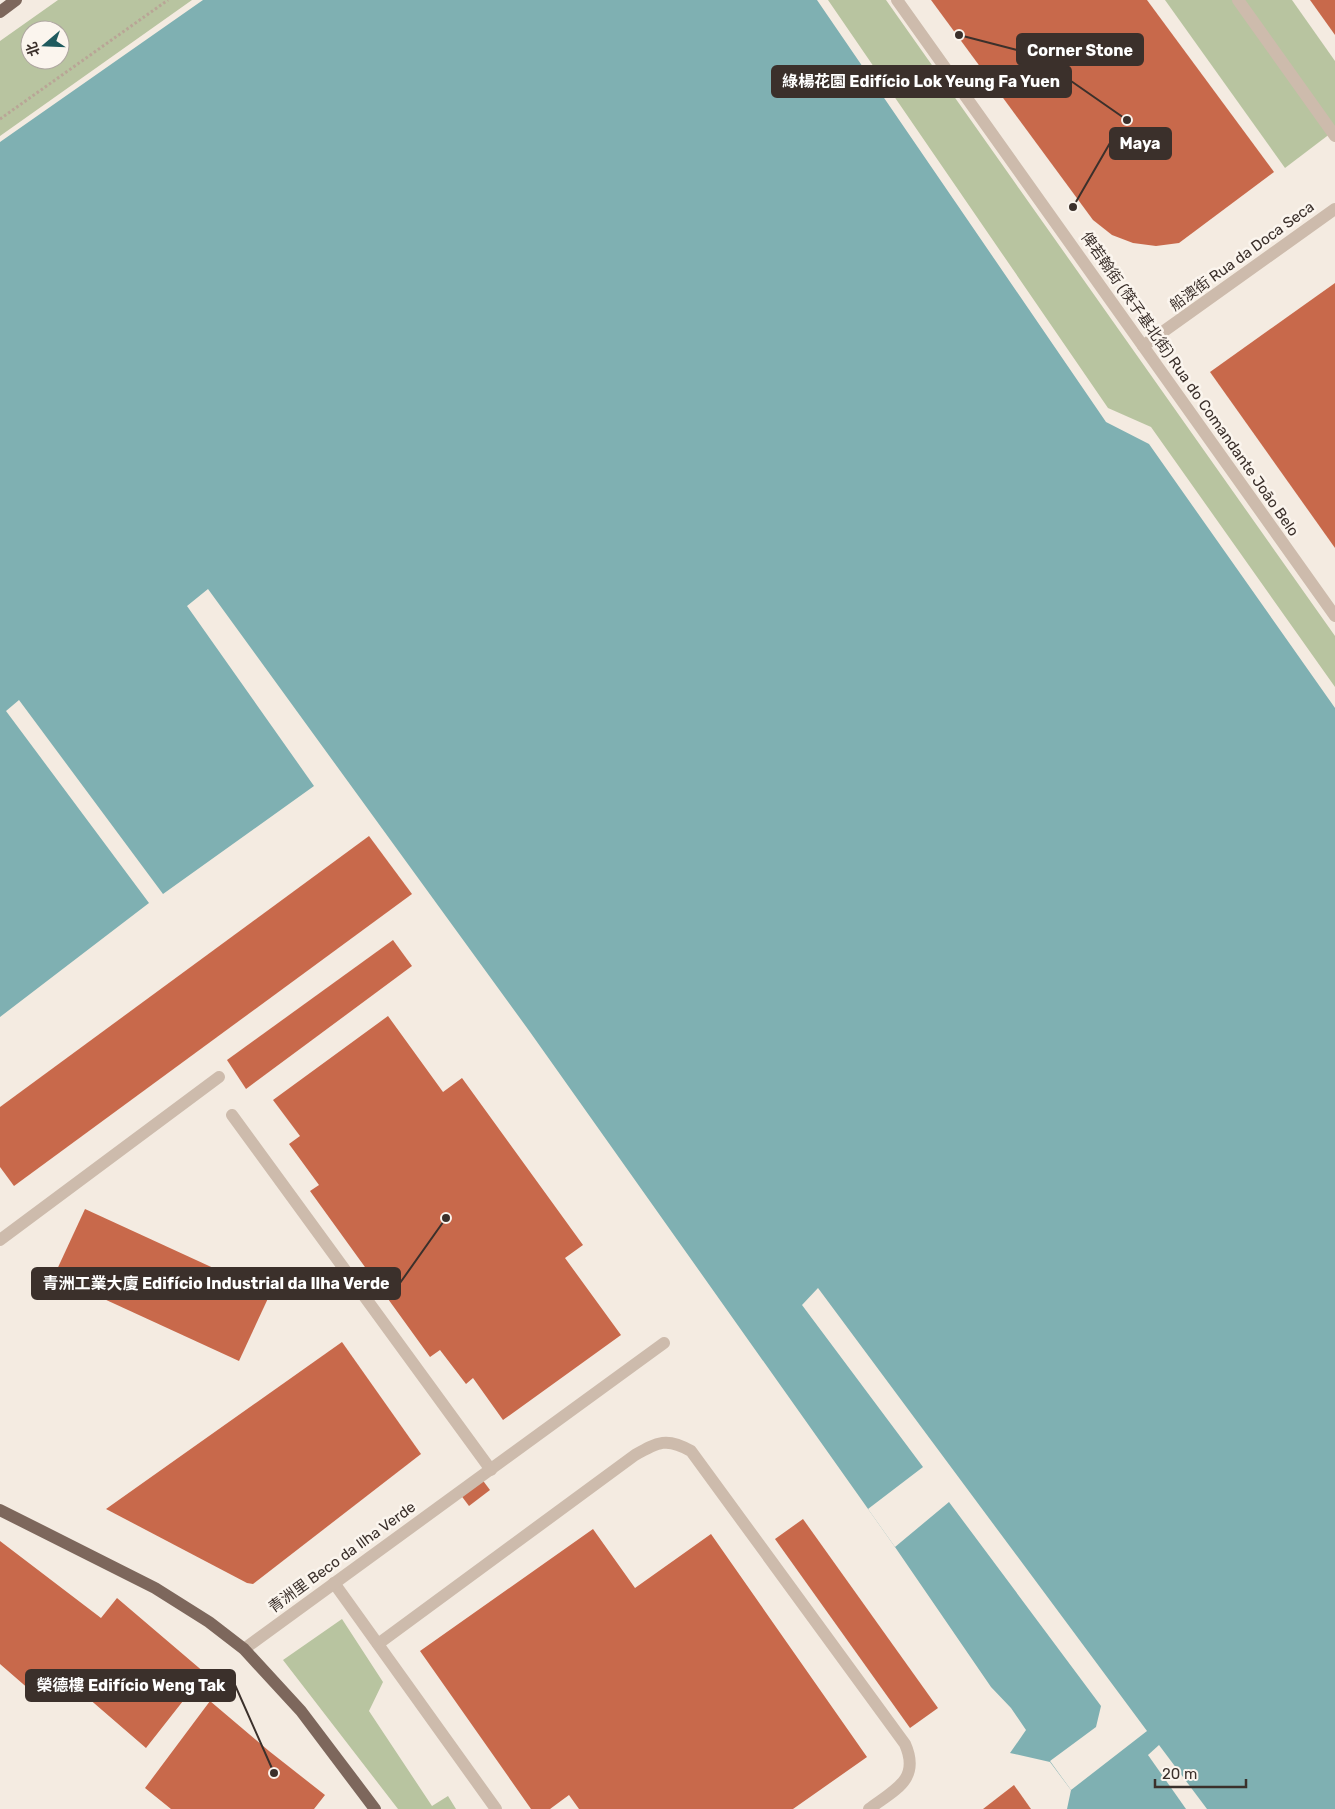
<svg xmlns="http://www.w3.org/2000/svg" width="1335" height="1809" viewBox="0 0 1335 1809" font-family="Rubik,'Noto Sans SC',sans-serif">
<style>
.green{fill:#b8c4a0;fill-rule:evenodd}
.water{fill:#7fb0b2}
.pier{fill:#f4ebe1}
.building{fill:#c8694b}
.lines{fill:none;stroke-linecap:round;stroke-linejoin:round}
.path{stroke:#b9a596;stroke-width:3;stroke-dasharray:2.5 2.5;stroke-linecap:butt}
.minor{stroke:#cdbbac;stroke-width:12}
.major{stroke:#7d675c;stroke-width:12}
.labels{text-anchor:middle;stroke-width:5;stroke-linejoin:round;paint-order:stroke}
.street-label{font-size:15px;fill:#3b302b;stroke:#fbf5ee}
.leader{fill:none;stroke:#3b302b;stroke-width:2}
.callout-dot{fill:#3b302b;stroke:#fbf5ee;stroke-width:2}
.callout{fill:#3b302b;stroke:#3b302b;stroke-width:2}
.callout-label{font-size:16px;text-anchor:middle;font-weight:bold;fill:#fff}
</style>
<rect width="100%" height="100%" fill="#f4ebe1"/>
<g class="green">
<path d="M58,0h134l-192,136v-95zM30,30h30v30h-30z"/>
<path d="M828,0h58l449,636v51l-184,-260 -43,-19z"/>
<path d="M1165,0h127l43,61v69l-50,38z"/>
<path d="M342,1619l41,63 -14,29 63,95 16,-10 8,13h-58l-115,-149z"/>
</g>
<path class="water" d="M203,0h614l289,422 43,22 186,264v1101h-268l4,-19 -21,-28 -40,-9 16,-23 -15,-22 -20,-21 -96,-140 -365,-515 -322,-443 -21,17 127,180 -151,108 -144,-194 -13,11 143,192 -149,114v-875z"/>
<g class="pier">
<path d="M818,1288l329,443 -76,59 -21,-29 46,-34 5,-21 -152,-204 -54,45 -27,-38 55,-42 -121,-162z"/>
<path d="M1159,1745l48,64h-21l-38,-54z"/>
</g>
<g class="building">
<path d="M931,0h216l127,172 -95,71 -23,3 -23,-3 -21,-8 -19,-15z"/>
<path d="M1310,0h25v35z"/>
<path d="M1335,283v265l-125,-176z"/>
<path d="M369,836l43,58 -398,292 -14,-19v-60z"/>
<path d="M393,940l19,26 -166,123 -19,-29z"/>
<path d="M388,1016l55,76 19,-14 121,167 -18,13 56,77 -118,85 -30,-42 -7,6 -26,-34 -10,7 -120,-166 9,-6 -30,-41 11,-8 -27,-36z"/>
<path d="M85,1209l185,85 -31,67 -185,-85z"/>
<path d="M342,1342l79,112 -168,130 -6,-1 -141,-74z"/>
<path d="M481,1478l9,12 -21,16 -9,-12z"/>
<path d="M803,1519l135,189 -28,20 -135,-189z"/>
<path d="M593,1529l42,59 76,-54 156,223 -74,52h-214l-10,-14 -19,14h-19l-111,-158z"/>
<path d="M0,1541l101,77 16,-20 88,75 -59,75 -88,-76 -20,25 -38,-33z"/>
<path d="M210,1701l59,50 56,44 -11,14h-143l-26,-21z"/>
<path d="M1014,1785l17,24h-48z"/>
</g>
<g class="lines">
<path class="path" d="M0,119l168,-119"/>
<g class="minor">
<path d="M897,0l438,616"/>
<path d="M1238,0l97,136"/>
<path d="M1143,346l192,-137"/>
<path d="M232,1115l259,355"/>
<path d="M0,1240l219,-163"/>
<path d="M334,1583l162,226"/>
<path d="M378,1644l257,-189c23,-13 32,-18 56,-4l214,293c16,36 -11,46 -36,65"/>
<path d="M244,1649l420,-306"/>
</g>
<g class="major">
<path d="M0,12l16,-12"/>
<path d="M0,1510l155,78 54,34 35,27 57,62 74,98"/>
</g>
</g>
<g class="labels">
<g class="street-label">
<text transform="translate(1242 256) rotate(-36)" y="5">船澳街 Rua da Doca Seca</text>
<text transform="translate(1190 384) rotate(55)" y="5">俾若翰街 (筷子基北街) Rua do Comandante João Belo</text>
<text transform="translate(342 1557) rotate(-36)" y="5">青洲里 Beco da Ilha Verde</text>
</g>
</g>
<path class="leader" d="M959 35L1017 50M1127 120L1071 81M1073 207L1110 143M446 1218L400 1283M274 1773L235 1685"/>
<g class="callout-dot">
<circle cx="959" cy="35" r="5"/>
<circle cx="1127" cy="120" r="5"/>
<circle cx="1073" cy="207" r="5"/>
<circle cx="446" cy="1218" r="5"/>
<circle cx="274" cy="1773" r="5"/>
</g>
<g class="callout">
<rect x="1017" y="34" width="126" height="31" rx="5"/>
<rect x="772" y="66" width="299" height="31" rx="5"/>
<rect x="1110" y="128" width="61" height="31" rx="5"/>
<rect x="32" y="1268" width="368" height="31" rx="5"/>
<rect x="26" y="1670" width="209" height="31" rx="5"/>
</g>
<g class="callout-label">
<text x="1080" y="56">Corner Stone</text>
<text x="921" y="87">綠楊花園 Edifício Lok Yeung Fa Yuen</text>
<text x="1140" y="149">Maya</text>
<text x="216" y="1289">青洲工業大廈 Edifício Industrial da Ilha Verde</text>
<text x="131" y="1691">榮德樓 Edifício Weng Tak</text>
</g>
<g transform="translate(45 45) rotate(251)"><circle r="24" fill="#fbf5ee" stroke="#aea6a0"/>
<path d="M0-4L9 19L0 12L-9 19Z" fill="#1f5a5e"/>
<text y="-8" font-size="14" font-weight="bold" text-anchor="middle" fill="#3b302b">北</text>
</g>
<path d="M1155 1779v8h91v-8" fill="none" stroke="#3b302b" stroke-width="2.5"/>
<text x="1162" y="1779" font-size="15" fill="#3b302b" stroke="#fbf5ee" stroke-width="4" paint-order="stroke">20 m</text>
</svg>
